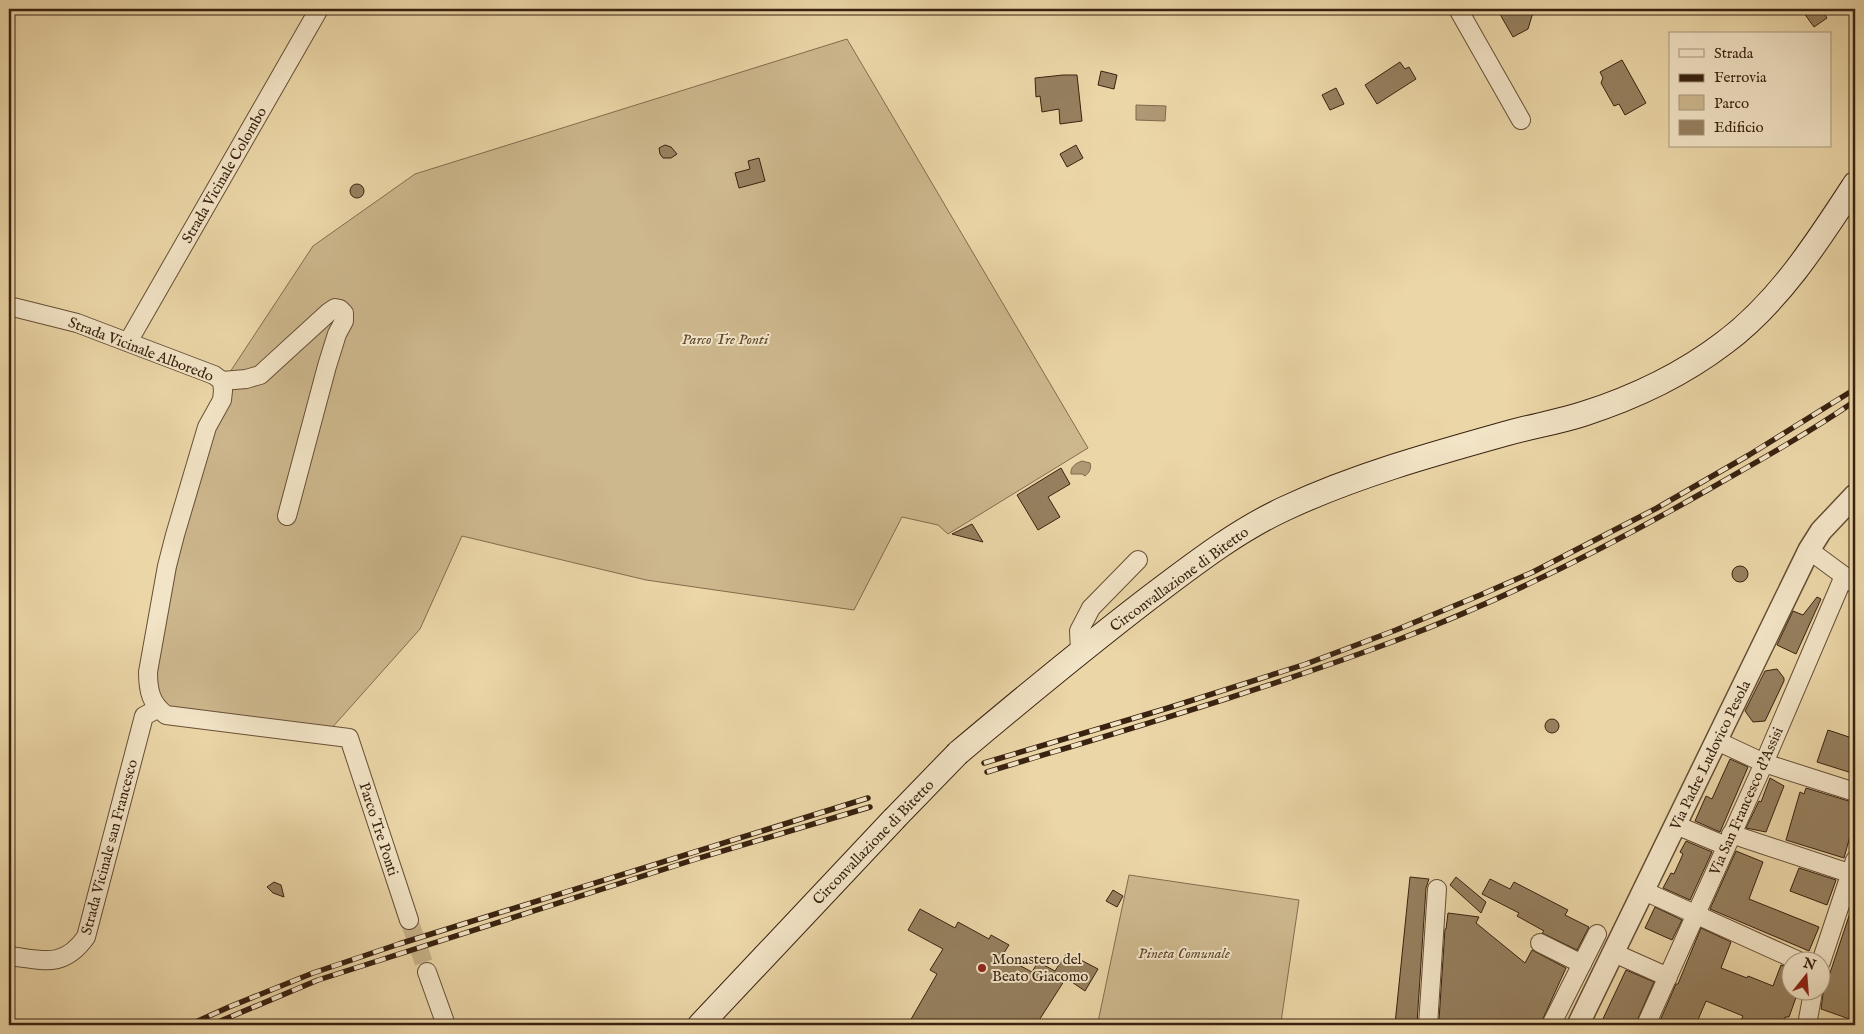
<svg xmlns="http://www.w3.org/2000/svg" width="1864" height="1034" viewBox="0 0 1864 1034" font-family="'IM FELL English',serif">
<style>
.green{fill:#cdb78d;stroke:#836c4e}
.water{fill:#ae9974;stroke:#7f694c}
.building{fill:#96805f;stroke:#392210}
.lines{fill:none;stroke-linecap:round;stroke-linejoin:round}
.minor-tunnel{stroke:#c7b289;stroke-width:18;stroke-dasharray:18 9;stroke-linecap:butt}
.minor-casing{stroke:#664f36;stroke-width:20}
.tertiary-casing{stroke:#664f36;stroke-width:24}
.secondary-casing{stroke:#392210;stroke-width:26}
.minor{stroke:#f2e4c6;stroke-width:18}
.tertiary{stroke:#f2e4c6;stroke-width:21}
.secondary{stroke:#f2e4c6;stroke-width:24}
.rail-casing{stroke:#392210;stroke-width:5.5}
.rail{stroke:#f2e4c6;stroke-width:4;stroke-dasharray:11;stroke-linecap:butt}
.secondary-bridge-casing{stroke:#392210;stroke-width:26;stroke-linecap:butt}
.secondary-bridge{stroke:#f2e4c6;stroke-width:24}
.poi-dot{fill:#8f2418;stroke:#f2e4c6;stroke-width:2}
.labels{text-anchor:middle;stroke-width:4;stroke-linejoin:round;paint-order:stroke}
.street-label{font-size:15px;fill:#392210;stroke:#f2e4c6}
.park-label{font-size:15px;font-style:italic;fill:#5e472f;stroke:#f2e4c6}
.poi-label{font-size:15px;fill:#392210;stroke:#f2e4c6;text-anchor:start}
</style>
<rect width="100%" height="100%" fill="#ebd6a7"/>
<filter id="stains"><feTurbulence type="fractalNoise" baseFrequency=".004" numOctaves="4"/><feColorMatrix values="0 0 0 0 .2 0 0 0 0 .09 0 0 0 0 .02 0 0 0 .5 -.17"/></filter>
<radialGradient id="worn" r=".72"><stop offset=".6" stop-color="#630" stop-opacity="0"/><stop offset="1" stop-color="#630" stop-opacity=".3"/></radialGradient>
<g class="green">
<path d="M847,39l241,409 -140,86 -10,-9 -36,-8 -48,93 -208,-30 -184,-44 -42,93 -90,101 -157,-19 -14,-11 -4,-28 26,-129 49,-171 83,-126 102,-72z"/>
<path d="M1129,875l170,25 -18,122h-183z"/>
</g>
<g class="water">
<path d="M1136,105l30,1 -1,15 -29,-1z"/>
<path d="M1082,461l8,2c2,5 -1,10 -5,13l-3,-2h-11c-1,-7 5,-11 11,-13z"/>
</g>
<g class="building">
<path d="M1497,9h37l-6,20 -15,8z"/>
<path d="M1801,9h20l6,9 -13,9z"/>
<path d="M1622,60l24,43 -21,12 -6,-11 -5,2 -13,-23 2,-5 -3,-6z"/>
<path d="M1400,62l5,7 4,-2 7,12 -39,25 -12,-19z"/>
<path d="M1101,71l16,4 -3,14 -16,-4z"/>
<path d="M1063,75h14l5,46 -22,3 -1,-15 -17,3 -2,-16 -4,1 -1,-19z"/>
<path d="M1336,88l8,16 -14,6 -8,-15z"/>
<path d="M665,145l6,2 6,7 -6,4h-8l-3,-4 -1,-6z"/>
<path d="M1076,145l7,13 -16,9 -7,-13z"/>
<path d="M759,158l6,23 -26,7 -4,-15 15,-4 -2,-8z"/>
<circle cx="357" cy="191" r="7"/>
<path d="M1061,468l9,16 -22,13 12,20 -22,13 -21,-35z"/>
<path d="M972,524l11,18 -31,-8z"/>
<circle cx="1740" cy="574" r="8"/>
<path d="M1817,597l4,2 -25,55 -19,-9 16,-34 10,4z"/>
<path d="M1777,669l7,9v3l-19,40 -12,1 -8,-11 20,-40z"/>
<circle cx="1552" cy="726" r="7"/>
<path d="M1828,730l27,9v35l-38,-12z"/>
<path d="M1730,759l18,8 -28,65 -25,-11 11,-25 6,3z"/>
<path d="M1770,778l14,8 -18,46 -20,-4 13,-27 2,1z"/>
<path d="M1806,788l49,15v15l-11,40 -58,-18 14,-48 4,2z"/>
<path d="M1686,841l26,11 -22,48 -27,-12 8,-15 3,1 9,-20 -3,-2z"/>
<path d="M1736,851l27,11 -14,37 70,28 -10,24 -99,-42z"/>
<path d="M1799,868l37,12 -9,25 -37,-14z"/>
<path d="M1410,877l19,2 -3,9 -9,135 -22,1z"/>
<path d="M1456,877l30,25 -5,11 -31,-28z"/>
<path d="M1490,879l20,10 4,-7 54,28 -3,5 24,12 -12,23 -35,-17 2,-2 -27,-15 2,-3 -37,-19z"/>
<path d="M274,882l7,3 3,12 -11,-4 -6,-6z"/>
<path d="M1113,890l10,6 -6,11 -11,-6z"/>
<path d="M1853,904l2,1v116l-34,-12 2,-15z"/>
<path d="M1655,907l27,13 -10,20 -27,-12z"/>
<path d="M920,909l35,19 3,-6 31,17 2,-4 18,10 -7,11 30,16 6,-10 17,9 11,-17 10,6 1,-2 21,11 -13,22 -19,-13 -30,47h-19l-8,-5 -3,5h-88l-8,-4 27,-47 -7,-4 13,-21 -35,-19z"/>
<path d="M1448,913l31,4 -3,6 49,40 7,-13 34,18 -25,55h-85v-3h-17l6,-91h1z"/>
<path d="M1701,928l30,14 -10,26 26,10 1,-2 25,10 8,-21 11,4v23h6l-9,25h-4v5h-45l3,-6 -37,-15 -9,21 -38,1 17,-39h2z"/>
<path d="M1626,970l28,12 -18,41h-35z"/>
</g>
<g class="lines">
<path class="minor-tunnel" d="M409,920l18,52"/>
<g class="minor-casing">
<g id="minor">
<path d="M1458,9l63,111"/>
<path d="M9,306l68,17 137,52 8,6 1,10 -1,9 -15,27 -32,108 -8,31 -19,106c0,19 3,32 18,43l183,23 60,182"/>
<path d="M128,342l191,-333"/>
<path d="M222,381l24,-2 14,-4 69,-63 6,-4 5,1 4,4v8l-7,13 -10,32 -40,150"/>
<path d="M1809,550l46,34"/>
<path d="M1080,651l-1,-20 12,-23 47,-48"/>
<path d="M1717,741l47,22 91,29"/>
<path d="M1676,825l50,21"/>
<path d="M1731,834l124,41"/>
<path d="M1644,891l157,71"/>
<path d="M1540,943l42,21"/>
<path d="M1614,953l54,24"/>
<path d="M9,956c34,4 54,13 77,-19l58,-221 13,-7"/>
<path d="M1821,962l34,-102"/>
<path d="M427,972l19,53"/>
<path d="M1428,1025l9,-136"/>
<path d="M1551,1025l46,-91"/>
<path d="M1646,1025l118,-262 80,-187"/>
<path d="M1807,1025l6,-33"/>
</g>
</g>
<g class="tertiary-casing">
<path id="tertiary" d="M1578,1025l231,-475 12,-19 34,-36"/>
</g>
<g class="secondary-casing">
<g id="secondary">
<path d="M958,753c63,-53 126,-105 191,-155 44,-33 87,-67 137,-90 71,-33 147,-54 222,-75 25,-7 50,-11 75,-19 50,-16 99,-39 141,-71 55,-41 94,-102 131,-159"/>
<path d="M700,1025l194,-206"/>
</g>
</g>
<use href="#minor" class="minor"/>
<use href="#tertiary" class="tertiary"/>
<use href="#secondary" class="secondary"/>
<g class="rail-casing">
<g id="rail">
<path d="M984,763l184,-55 138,-44 90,-34 82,-34 55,-24 124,-64 92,-53 106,-66"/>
<path d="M987,772c138,-42 277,-82 413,-133 105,-40 206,-91 304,-147 51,-29 103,-58 151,-91"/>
<path d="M189,1025l40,-18 84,-34 86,-29 469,-146"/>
<path d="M211,1025l107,-45 378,-121 174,-52"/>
</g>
</g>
<use href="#rail" class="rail"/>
<g class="secondary-bridge-casing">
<path id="secondary-bridge" d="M894,819l64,-66"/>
</g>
<use href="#secondary-bridge" class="secondary-bridge"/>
</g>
<circle class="poi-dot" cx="982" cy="968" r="5"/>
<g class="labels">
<g class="street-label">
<text transform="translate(224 175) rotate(-60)" y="5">Strada Vicinale Colombo</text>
<text transform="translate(141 349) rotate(21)" y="5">Strada Vicinale Alboredo</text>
<text transform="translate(1179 579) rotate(-36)" y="5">Circonvallazione di Bitetto</text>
<text transform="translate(1710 755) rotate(-64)" y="5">Via Padre Ludovico Pesola</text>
<text transform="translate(1746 801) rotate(-66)" y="5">Via San Francesco d'Assisi</text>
<text transform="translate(379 829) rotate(72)" y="5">Parco Tre Ponti</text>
<text transform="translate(873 842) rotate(-46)" y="5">Circonvallazione di Bitetto</text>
<text transform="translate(109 847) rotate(-75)" y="5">Strada Vicinale san Francesco</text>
</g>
<g class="park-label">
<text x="725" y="344">Parco Tre Ponti</text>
<text x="1184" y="958">Pineta Comunale</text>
</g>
<g class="poi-label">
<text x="992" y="964">Monastero del<tspan x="992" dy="17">Beato Giacomo</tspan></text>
</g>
</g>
<rect width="1864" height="1034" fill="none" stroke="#ebd6a7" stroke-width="30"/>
<rect x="10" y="10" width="1844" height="1014" fill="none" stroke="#392210" stroke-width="2.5"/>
<rect x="15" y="15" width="1834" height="1004" fill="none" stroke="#392210"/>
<rect x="1669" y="32" width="162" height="115" fill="#f2e4c6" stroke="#a8967d"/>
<rect x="1679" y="49" width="25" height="8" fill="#f2e4c6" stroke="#a8967d"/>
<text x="1714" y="58" font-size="15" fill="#392210">Strada</text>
<rect x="1679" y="74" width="25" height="8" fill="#392210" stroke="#a8967d"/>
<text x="1714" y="82" font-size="15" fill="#392210">Ferrovia</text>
<rect x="1679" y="95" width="25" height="15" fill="#cdb78d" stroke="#a8967d"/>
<text x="1714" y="108" font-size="15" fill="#392210">Parco</text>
<rect x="1679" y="120" width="25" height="15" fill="#96805f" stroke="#a8967d"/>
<text x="1714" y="132" font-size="15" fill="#392210">Edificio</text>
<g transform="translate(1806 976) rotate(17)"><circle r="24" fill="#f2e4c6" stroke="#a8967d"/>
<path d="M0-4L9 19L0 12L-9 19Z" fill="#8f2418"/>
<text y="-8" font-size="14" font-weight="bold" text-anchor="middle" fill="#392210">N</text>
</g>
<rect width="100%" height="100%" filter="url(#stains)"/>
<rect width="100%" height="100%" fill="url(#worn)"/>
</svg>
